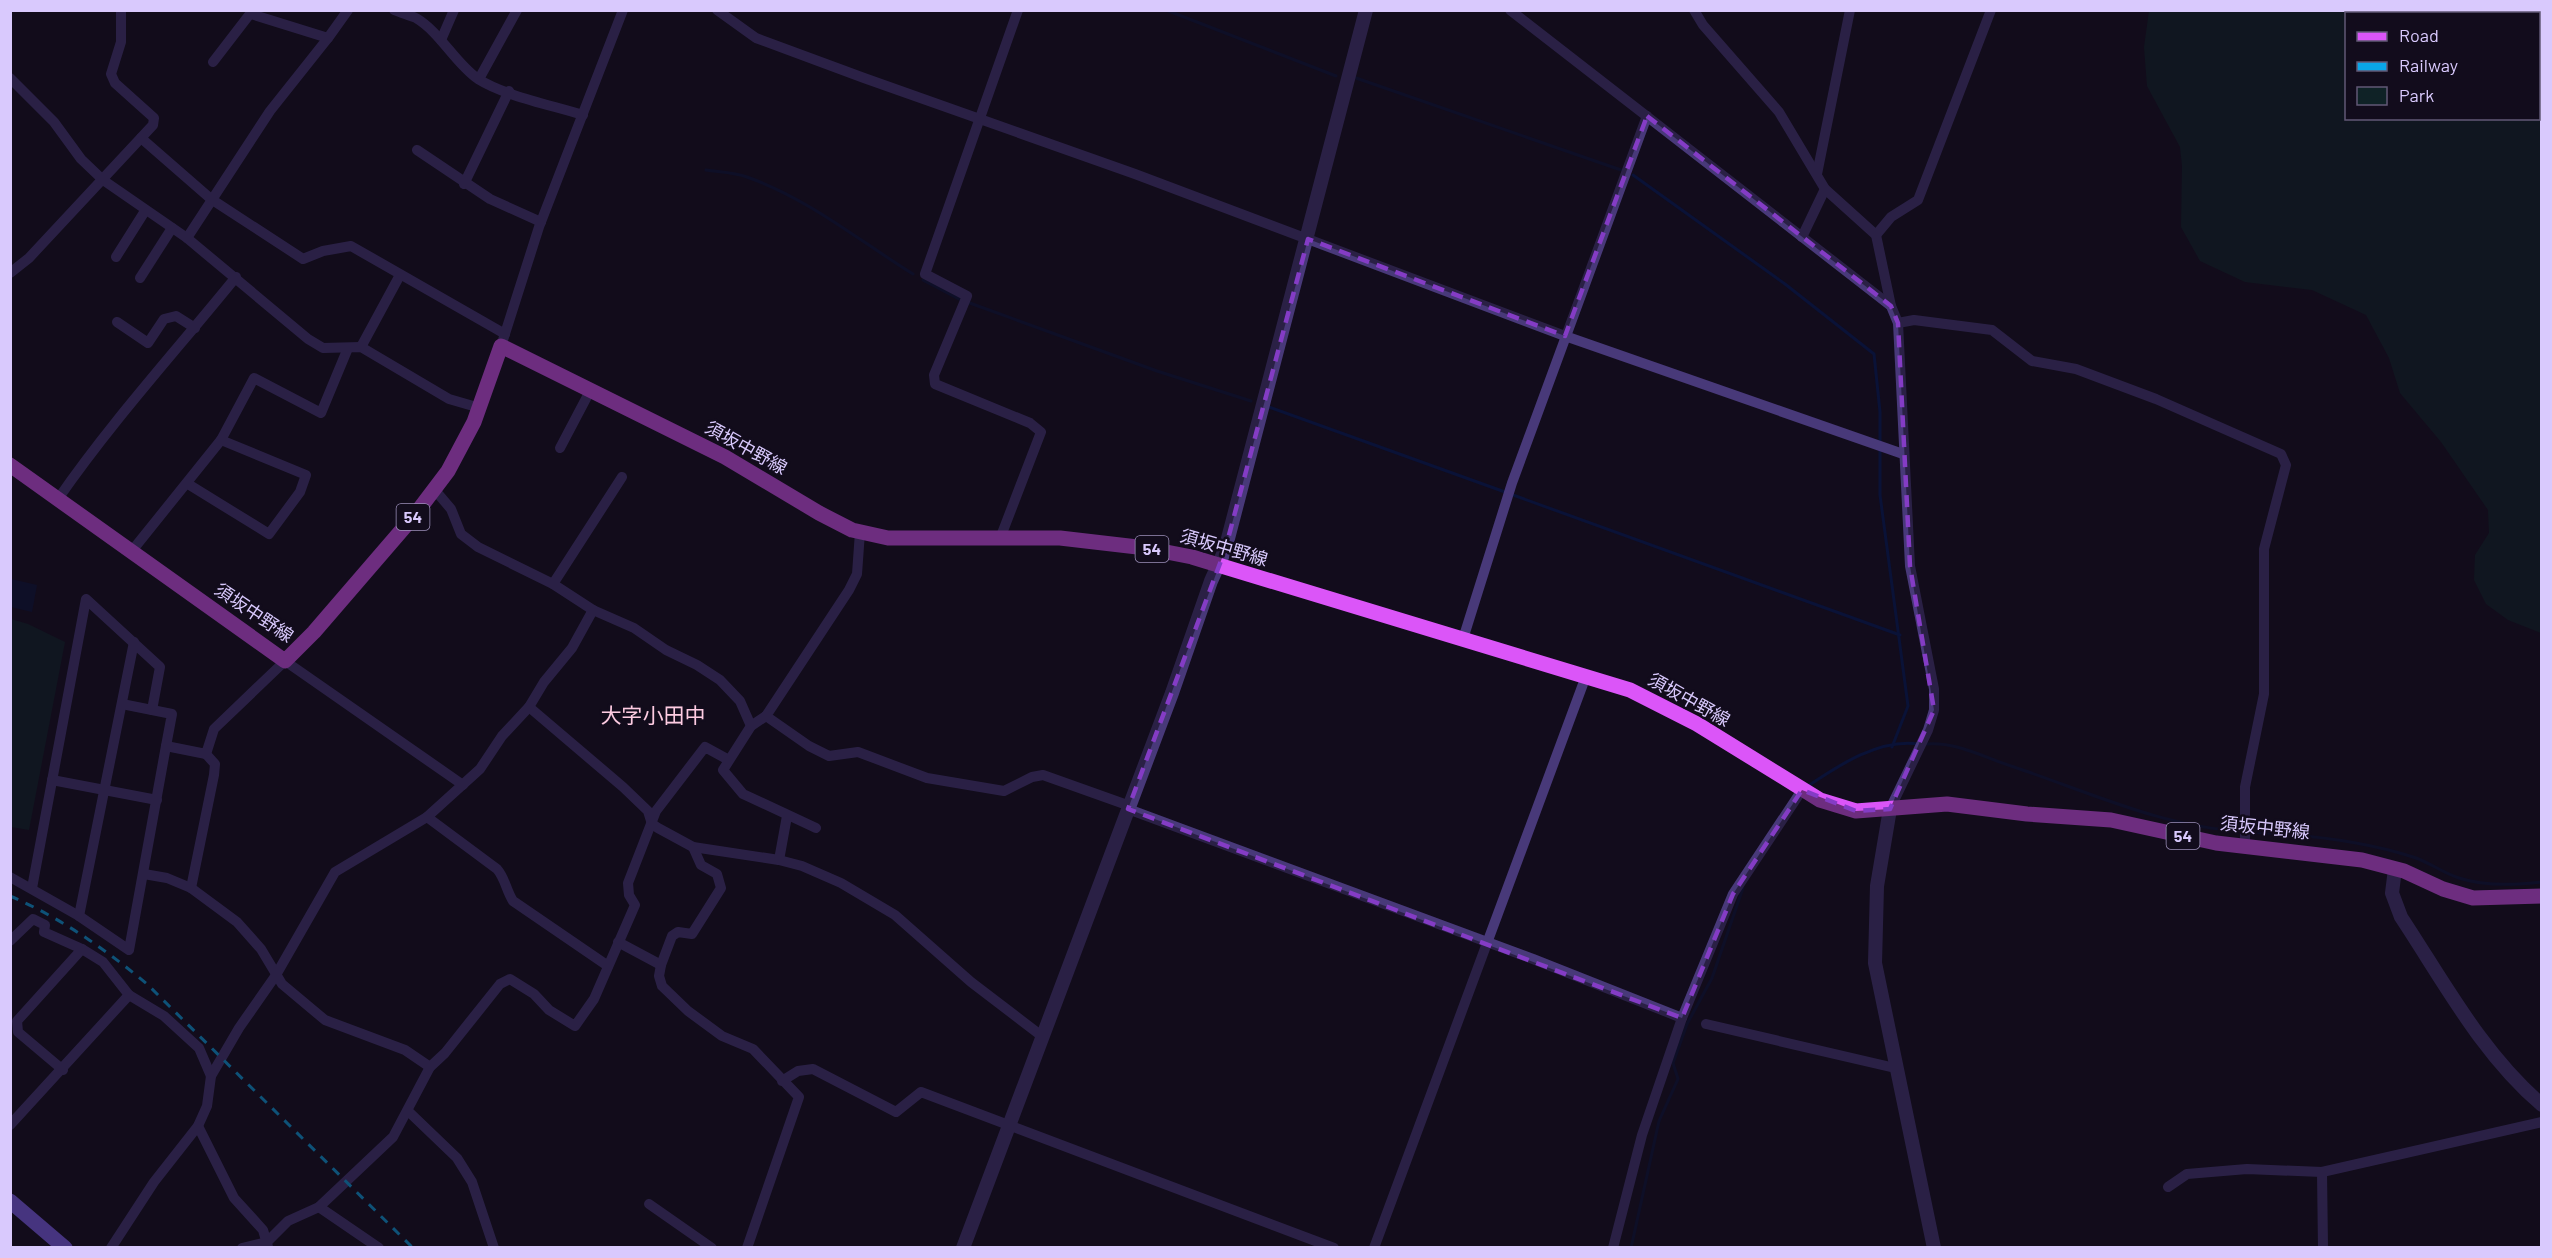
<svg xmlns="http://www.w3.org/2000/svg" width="2552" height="1258" viewBox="0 0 2552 1258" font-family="Barlow,'Noto Sans JP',sans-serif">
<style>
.green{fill:#0f2226;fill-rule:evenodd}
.water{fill:#0a1237}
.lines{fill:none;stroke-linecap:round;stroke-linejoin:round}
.stream{stroke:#0a1237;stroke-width:3}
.minor{stroke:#483979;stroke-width:10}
.tertiary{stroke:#483979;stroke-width:14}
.secondary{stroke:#8565f8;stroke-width:15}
.primary{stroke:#db55f8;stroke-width:15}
.rail{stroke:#0aa6e8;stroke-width:3;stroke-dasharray:9 8;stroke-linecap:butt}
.marked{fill:none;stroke:#843cc5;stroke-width:4.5;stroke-dasharray:12 8;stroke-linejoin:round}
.labels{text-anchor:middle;stroke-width:5;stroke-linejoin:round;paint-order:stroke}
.shield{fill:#120c1c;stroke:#9d90ba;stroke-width:1.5}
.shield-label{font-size:16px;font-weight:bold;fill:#d9c9fd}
.street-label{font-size:18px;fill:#d9c9fd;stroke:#120c1c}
.quarter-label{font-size:21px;fill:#fdcbe1;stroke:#120c1c}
</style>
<rect width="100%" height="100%" fill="#120c1c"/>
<g class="green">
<path d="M2149,11h392v622l-33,-13 -22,-16 -12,-24 1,-25 14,-22 -1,-23 -47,-68 -41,-49 -11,-35 -23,-43 -54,-25 -67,-8 -45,-21 -19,-34 1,-61 -2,-19 -33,-61 -3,-39zM2346,14h192v104h-192z"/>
<path d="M11,619l17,5 37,18 -36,188 -18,-3z"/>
</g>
<path class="water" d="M11,579l26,6 -5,27 -21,-5z"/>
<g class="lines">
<g class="stream">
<path d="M1166,10l170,66"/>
<path d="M1356,78l265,92"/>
<path d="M706,170c13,2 28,2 41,7 62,22 111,63 166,97"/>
<path d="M1633,175l152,109 89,70 6,58v83l28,211 -16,41"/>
<path d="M923,280l38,20"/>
<path d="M967,302l190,69 94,30"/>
<path d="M1266,406l239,86"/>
<path d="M1513,495l387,140"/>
<path d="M1926,744c30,-3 59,14 88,23 72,24 151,61 228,64"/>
<path d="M1808,786c31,-21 72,-48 111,-42"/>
<path d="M2248,832c51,2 116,9 165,25 16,5 30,16 46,21 24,8 58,7 83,4"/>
<path d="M1631,1248l28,-127 19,-42 -5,-16 14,-39 25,-46 31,-90"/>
</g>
<g class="minor">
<path d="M394,10c7,3 15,5 22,8 25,15 38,44 62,61 27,17 73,26 105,36"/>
<path d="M717,10l39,28 108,40 271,96 430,162 338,118"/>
<path d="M1510,10l381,296 7,17 12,243 24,123v21l-6,20 -38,79"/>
<path d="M1694,10l9,15 76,87 46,77 51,46 15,71"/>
<path d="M251,14l77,24 20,-28"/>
<path d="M441,40l13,-30"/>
<path d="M213,62l40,-52"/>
<path d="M10,78l44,44 27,37 22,21 84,58 121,101 15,9 38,-1 88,52 31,9"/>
<path d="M479,79l38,-69"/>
<path d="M141,138l70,61 92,60 20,-8 28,-5 154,88"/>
<path d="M417,150l73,49 51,23"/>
<path d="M1817,174l33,-164"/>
<path d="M464,184l45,-93"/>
<path d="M1876,235l15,-18 27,-17 73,-190"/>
<path d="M1802,237l23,-48"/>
<path d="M187,238l83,-127 58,-73"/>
<path d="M116,257l29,-46"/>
<path d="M10,273l19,-15 124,-133 1,-7 -39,-35 -4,-9 10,-32v-32"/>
<path d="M140,278l32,-50"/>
<path d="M117,322l31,21 16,-24 12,-3 19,12"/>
<path d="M1898,323l16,-3 78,10 40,31 44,8 80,30 125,55 5,11 -22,84v145l-19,93v59"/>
<path d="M503,340l36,-113 84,-217"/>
<path d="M361,347l39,-72"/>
<path d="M560,448l30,-57"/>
<path d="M188,484l81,50 31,-42 6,-17 -85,-35"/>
<path d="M434,489l17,20 10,25 17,13 75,37 40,26 41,18 32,22 31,15 23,15 20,21 11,25"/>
<path d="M58,499c54,-78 118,-148 178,-222"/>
<path d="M860,532l-3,42 -8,16 -83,126 43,30 20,10 29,-4 69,26 77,13 28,-14 11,-2 87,31"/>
<path d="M1001,536l40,-104 -11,-9 -95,-39 -1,-9 33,-79 -42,-22 93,-264"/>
<path d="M131,552l90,-112 33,-62 67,35 27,-65"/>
<path d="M553,584l69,-107"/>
<path d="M1463,639l49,-156 135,-367"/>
<path d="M122,704l50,10 -6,32"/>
<path d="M529,707l94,80 25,24 4,13 6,4 35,19 86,13 23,6 39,17 54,32 76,67 72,55"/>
<path d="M766,716l-15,10 -28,44 20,24 73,34"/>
<path d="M52,780l105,20"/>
<path d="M1128,809l405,150 149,59"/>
<path d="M427,817l70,52c8,9 9,21 16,32l95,65"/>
<path d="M693,847l8,18 16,9 4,14 -29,46 -14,-2 -6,4 -11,29 -2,11 3,10 26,25 34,25 31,13 46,48 -52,151"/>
<path d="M779,860l8,-44"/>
<path d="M144,874l23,4 24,10 46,34 24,27 21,35 43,36 80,30 25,17"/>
<path d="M10,877l69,39 50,34 37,-204 40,8 8,-25 71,-68 178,124"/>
<path d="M32,888l54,-289 74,68 -8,43"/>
<path d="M191,888l23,-113 1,-11 -9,-10"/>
<path d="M79,916l55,-274"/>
<path d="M10,941l23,-22 12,6 -1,7 38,17 21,13 26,33 35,21 35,32 12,28"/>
<path d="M618,942l43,23"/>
<path d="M1706,1024l189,44"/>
<path d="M63,1070l-45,-38 -1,-11 65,-72"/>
<path d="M782,1081l16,-10 15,-2 83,43 25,-20 413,156"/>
<path d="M408,1111l49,47 15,24 22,66"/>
<path d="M10,1125l119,-130"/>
<path d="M198,1126l36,72 29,32 5,17"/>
<path d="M2322,1172l1,76"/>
<path d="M2168,1187l19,-13 60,-5 75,3 220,-50"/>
<path d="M649,1204l63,44"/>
<path d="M319,1207l60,41"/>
<path d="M111,1248l43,-66 44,-56 9,-20 4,-30 28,-48 37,-53 59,-103 92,-55 53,-48 22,-33 27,-29 15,-25 28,-34 21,-38"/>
<path d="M242,1248l25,-6 21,-21 31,-14 74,-70 37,-70 15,-14 55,-69 10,-5 24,15 15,16 26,16 19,-27 41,-94 -6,-10 -1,-12 28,-72 49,-64 22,12"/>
<path d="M1374,1248l212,-572"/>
<path d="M1613,1248l29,-113 40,-117 51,-124 69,-104"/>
</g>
<g class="tertiary">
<path d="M1890,809l-13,77 -2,77 59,285"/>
<path d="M2395,869l-3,24 9,24c43,65 81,137 141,188"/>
<path d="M963,1248l209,-555 39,-112 14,-31 141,-540"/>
</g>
<path class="secondary" d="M10,1201l55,47"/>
<path class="primary" d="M10,465l275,196 29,-29 100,-116 34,-45 26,-49 27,-76 224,111 94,56 33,17 36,8h172l86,10 46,9 438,133 67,34 123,76 36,11 91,-7 80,10 84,6 105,23 146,17 42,11 39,18 30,9 69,-2"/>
<path class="rail" d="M10,896c51,22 95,53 137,88l266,264"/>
</g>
<path d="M0 0H2552V1258H0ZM1647,116l244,190 7,17 12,243 24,144 -44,99 -34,2 -54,-21 -69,104 -51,124 -554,-209 97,-259 83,-311 257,97z" fill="#120c1c" fill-opacity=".55" fill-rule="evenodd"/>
<path class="marked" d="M1647,116l244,190 7,17 12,243 24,144 -44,99 -34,2 -54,-21 -69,104 -51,124 -554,-209 97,-259 83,-311 257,97z"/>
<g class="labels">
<g class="shield">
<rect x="396.5" y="504" width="33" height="26" rx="4.5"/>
<rect x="1135.5" y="536" width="33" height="26" rx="4.5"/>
<rect x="2166.5" y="823" width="33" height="26" rx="4.5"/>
</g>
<g class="shield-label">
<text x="413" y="523">54</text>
<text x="1152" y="555">54</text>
<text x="2183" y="842">54</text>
</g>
<g class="street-label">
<text transform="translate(746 448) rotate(29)" y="6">須坂中野線</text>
<text transform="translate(1224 548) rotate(16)" y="6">須坂中野線</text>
<text transform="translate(254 613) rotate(34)" y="6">須坂中野線</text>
<text transform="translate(1689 700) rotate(29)" y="6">須坂中野線</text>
<text transform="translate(2265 828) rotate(6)" y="6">須坂中野線</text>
</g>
<g class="quarter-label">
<text x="653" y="723">大字小田中</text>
</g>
</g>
<rect width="2552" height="1258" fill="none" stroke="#d9c9fd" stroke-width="24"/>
<rect x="2345" y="12" width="195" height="108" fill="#120c1c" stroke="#625876" stroke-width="1.5"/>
<rect x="2357" y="32" width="30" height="9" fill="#db55f8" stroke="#625876" stroke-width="1.5"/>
<text x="2399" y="42" font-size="18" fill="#d9c9fd">Road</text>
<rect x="2357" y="62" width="30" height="9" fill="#0aa6e8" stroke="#625876" stroke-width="1.5"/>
<text x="2399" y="72" font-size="18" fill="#d9c9fd">Railway</text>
<rect x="2357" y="87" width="30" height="18" fill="#0f2226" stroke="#625876" stroke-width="1.5"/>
<text x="2399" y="102" font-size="18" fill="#d9c9fd">Park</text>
</svg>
